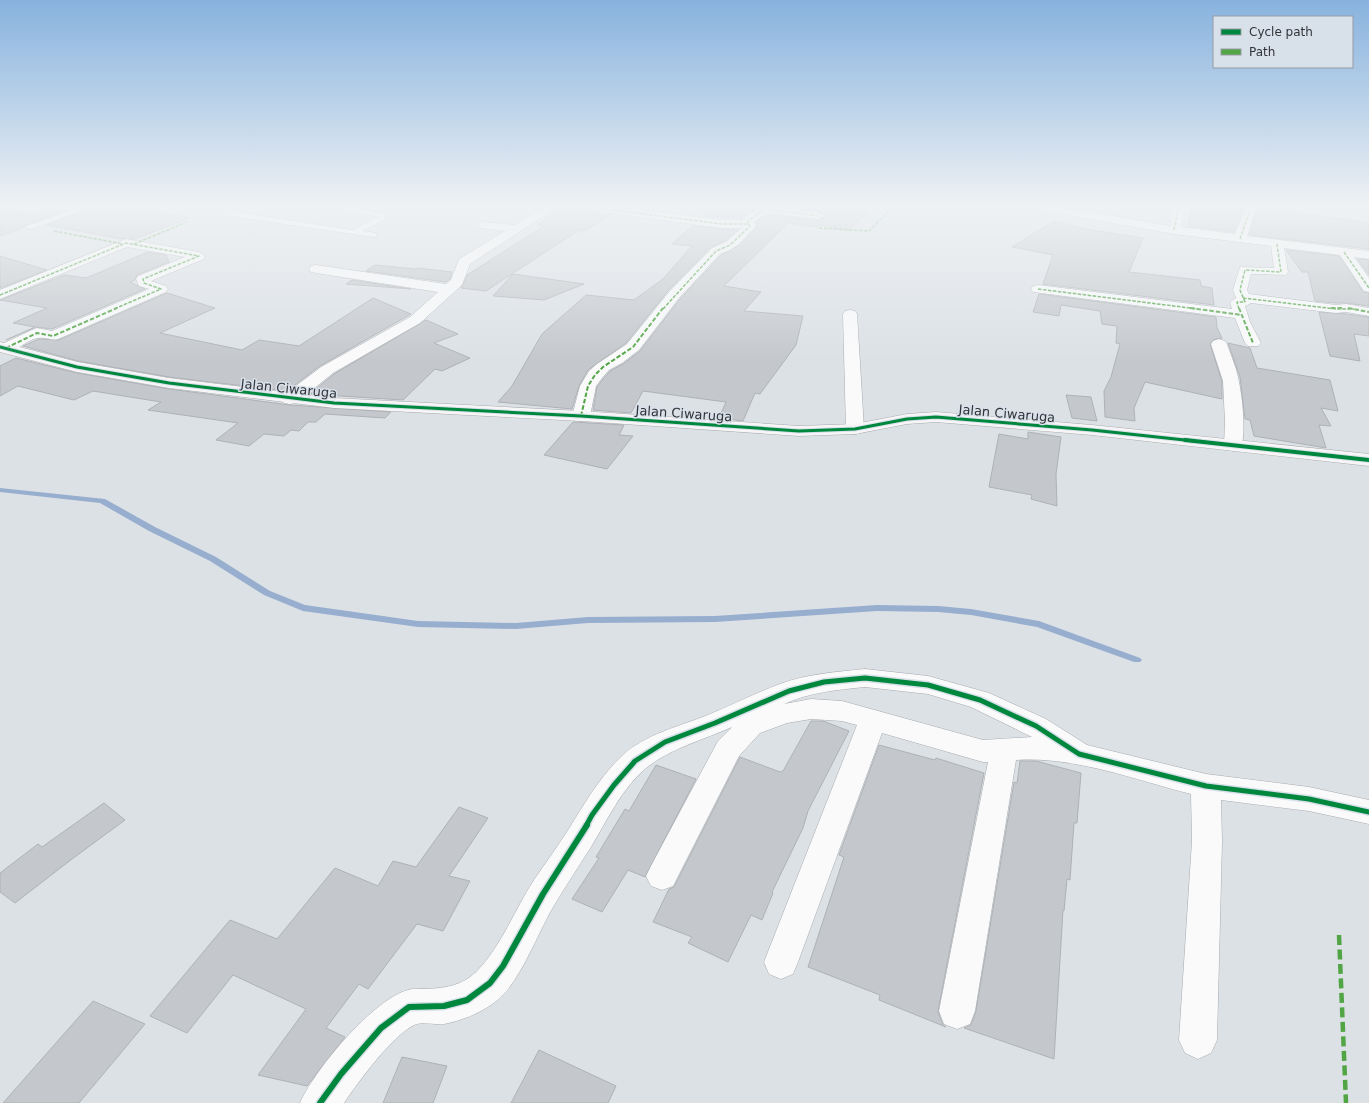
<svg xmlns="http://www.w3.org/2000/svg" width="1369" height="1103" viewBox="0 0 1369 1103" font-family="'DejaVu Sans',sans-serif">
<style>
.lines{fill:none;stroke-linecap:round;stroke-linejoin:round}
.stream{fill:#97aecf;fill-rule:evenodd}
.building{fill:#c4c8cc;stroke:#aeb2b6}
.lane-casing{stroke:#a7abae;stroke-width:1}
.street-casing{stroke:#a7abae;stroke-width:1}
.secondary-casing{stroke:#a7abae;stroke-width:1}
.lane{fill:#fafafb;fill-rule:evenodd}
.street{fill:#fafafb;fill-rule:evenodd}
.secondary{fill:#f7f5f6;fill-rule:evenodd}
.quiet-far2{stroke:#52a545;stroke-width:1.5;stroke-dasharray:3.5 1.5;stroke-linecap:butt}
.quiet-far1{stroke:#52a545;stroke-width:2;stroke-dasharray:4.5 2;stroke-linecap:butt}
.quiet{stroke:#52a545;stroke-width:4.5;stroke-dasharray:10 4.5;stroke-linecap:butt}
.cycleway-far3-casing{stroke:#d8e0ea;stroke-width:5}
.cycleway-far2-casing{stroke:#d8e0ea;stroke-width:6}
.cycleway-far1-casing{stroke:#d8e0ea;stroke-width:8}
.cycleway-casing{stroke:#d8e0ea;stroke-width:9}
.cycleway-far3{stroke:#00873e;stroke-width:3}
.cycleway-far2{stroke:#00873e;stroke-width:4}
.cycleway-far1{stroke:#00873e;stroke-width:5}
.cycleway{stroke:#00873e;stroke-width:6}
.labels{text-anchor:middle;stroke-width:3;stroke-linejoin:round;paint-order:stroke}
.street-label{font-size:13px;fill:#313438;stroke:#d8e0ea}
</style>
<rect width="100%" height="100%" fill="#dce1e6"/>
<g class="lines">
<path class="stream" d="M0,488l105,11 50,28 61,30 54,34 35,14 113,16 98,2 72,-6 127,-1 162,-11 61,1 33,3 68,12 101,37 2,2 -2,2h-6l-97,-35 -66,-12 -33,-3 -61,-1 -162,11 -127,1 -72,6 -98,-2 -115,-16 -39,-16 -54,-34 -61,-30 -49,-28 -100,-11z"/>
</g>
<g class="building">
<path d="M60,206h18l-54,20 -1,2 -23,8v-25l35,3z"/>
<path d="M107,206h12l71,12 -56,21h-12l-76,-14 47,-17 6,1z"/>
<path d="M564,206h10l6,4 31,5 -26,16 -6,-1 -93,61 -25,-3 6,-13 77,-49 -7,-1z"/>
<path d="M714,206h44l-16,12 -39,-2z"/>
<path d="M785,206h54l-1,1 33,4 -23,19 -28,-5 -3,2 -29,-4 -64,63 37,6 -17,19 59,5 -7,29 -36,49 -5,-1 -12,28 -24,-3 7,-16 -83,-11 -12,22 -38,-3 4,-23 6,-8 7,-8 13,-7 17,-13 40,-52 41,-44 19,-10 17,-18 -1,-5 11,-7 51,5 7,-3 -7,-5z"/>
<path d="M1192,206h48l2,7 -8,19 -46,-6z"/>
<path d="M1256,206h27v5l86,12v26l-120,-14 8,-26z"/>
<path d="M1054,221l37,9 52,8 -14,34 71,8 1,6 11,2 2,17 -171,-21 10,-29 -41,-8z"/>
<path d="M692,226l46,4 -13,11 -14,6 -43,44 -42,52 -38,27 -9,16 -7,23 -74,-7 14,-16 30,-52 44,-39 48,5 29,-21 29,-33 -20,-2z"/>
<path d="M1286,250l53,6 24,36 6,1v13l-23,-3h-10l-21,-2 -7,-29h-6z"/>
<path d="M148,252l18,3 3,7 -32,13 -2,5 -5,2 15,7 -93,40 -16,-2 -30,13 29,-13 -22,-4 34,-15 -47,-8 64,-25 22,3z"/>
<path d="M0,256l47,14 -47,18z"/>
<path d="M1357,259l12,1v15z"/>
<path d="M375,265l41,4 1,-1 35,4 -2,7 -4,3 -80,-11z"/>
<path d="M513,274l71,10 -40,16 -51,-4z"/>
<path d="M352,280l59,9 -65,-5z"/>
<path d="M167,293l48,15 -55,25 82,17 17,-10 40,6 74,-48 38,16 -91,52 -33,25 -118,-14 -91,-16 -55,-15 16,-7 20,1z"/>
<path d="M1039,294l177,23 1,11 5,10 -9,2 -3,4 12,37v18l-77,-17 -11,26 1,13 -30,-4 -1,-26 7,-14 9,-33 -4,-1 1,-17 -15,-2 -2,-13 -39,-6 -2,11 -26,-4z"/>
<path d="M1319,312l27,2 23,3v19l-15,-2 6,27 -30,-5z"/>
<path d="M426,320l32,14 -24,9 36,15 -28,13 -7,-2 -32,31 -93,-6 24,-20z"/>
<path d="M1228,343l22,5 7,20 73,12 8,31 -17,-3 10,18 -12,-1 7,23 -72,-12 -4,-16 -5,-1 -5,-42z"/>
<path d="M16,358l61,15 92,16 121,16 101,7 -6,6 -60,-4 -9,8h-8l-9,9 -8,-1 -7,6 -20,-2 -15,12 -33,-6 22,-17 -90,-13 13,-8 -68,-11 -19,9 -56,-14 -18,10v-30z"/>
<path d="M1066,395l25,2 6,24 -25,-3z"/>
<path d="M573,422l51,3 -5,10 14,1 -26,33 -63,-14z"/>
<path d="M1028,432l33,5 -5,37 1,32 -26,-7 1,-4 -43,-8 10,-53 29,5z"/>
<path d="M811,721h12l26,10 -41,80 -5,17 -31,64 1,1 -11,27 -11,-5 -23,47 -40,-19 4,-6 -39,-15 16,-33 5,-2 66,-130 40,15 3,-1z"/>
<path d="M879,745l56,15 1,-2 48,15 -46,238 5,14 3,2 -67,-27 1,-5 -72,-28 36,-110 -5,-2z"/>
<path d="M1020,761h16l45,12 -4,50h-3l-4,57 -3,-1 -3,32 -1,-1 -9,149 -90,-31 7,-3 5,-14 38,-229 3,1z"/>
<path d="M656,765l40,14 -51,98 -17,-7 -26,42 -30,-13 27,-41 -3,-1 29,-48 4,2z"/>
<path d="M104,803l21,17 -53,39 -57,44 -15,-11v-19l38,-29 4,3z"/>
<path d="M459,807l29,11 -39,58 21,5 -27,50 -26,-7 -49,65 -9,-5 -33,44 19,9 -38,49 -49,-11 48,-66 -73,-34 -46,58 -37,-17 80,-96 47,19 58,-71 43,18 15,-25 23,6z"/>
<path d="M93,1001l52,23 -66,79h-76z"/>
<path d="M539,1050l77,36 -8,17h-97z"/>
<path d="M402,1057l45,9 -14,37h-50z"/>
</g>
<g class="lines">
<g class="lane-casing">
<g id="lane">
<path d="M83,206h11l-63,23 -7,-2z"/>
<path d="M230,206h9l-9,5 123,19 25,-13 -56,-11h18l42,7 4,2 -2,5 -22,11 14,2v4h-3l-150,-22 -1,-6z"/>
</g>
</g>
<g class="street-casing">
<g id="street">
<path d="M546,206h13l-89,58 -8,21 -42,38 -87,50 -37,30 -6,1 -6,-1 -3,-4 3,-4 37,-28 89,-50 28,-25 -122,-19 -5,-1 -2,-3 2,-3 5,-1 130,19 5,-4 8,-21 46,-28 -25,-3 -2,-3 2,-3 35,3z"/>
<path d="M575,206h34l113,14h21l18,-14h13l44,7 6,3 -6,3 -51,-6 -13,9 2,4 -17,18 -9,6 -10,4 -41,44 -40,52 -17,13 -13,7 -7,8 -6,8 -6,30 -3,4 -6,1 -6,-1 -3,-4 8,-30 9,-15 8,-7 30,-20 42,-52 43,-44 14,-6 16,-14h-20l-142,-19z"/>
<path d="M1028,206h27l115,20 3,-20h12l-4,21 54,7 9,-21v-3l-3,-4h13l2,3 -9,27 122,15v8l-15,-2 15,21v14l-5,-1 -24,-36 -56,-7 4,24 -2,3 -35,-1 -4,16 2,4 87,11 10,-1 23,4v8l-23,-4 -10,1 -85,-10 -6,3 5,16 11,21 -3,3h-10l-3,-3 -10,-25 -202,-26 -2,-3 2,-3 5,-1 194,24 -2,-7 6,-4 -3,-8 7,-23 34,1 -3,-22 -97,-12 -141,-25z"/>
<path d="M126,239l73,13 6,4 -1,3 -53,22 15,5 2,3 -2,3 -108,47c-7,2 -12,-2 -19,-1 -14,1 -23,17 -39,13v-6l32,-15 5,-2 15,3 97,-42 -10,-3 -3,-7 2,-3 47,-19 -58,-10 -127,52v-9z"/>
<path d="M850,310l5,1 2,3 7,115 -3,4 -6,1 -6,-1 -3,-4 -3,-115 2,-3z"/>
<path d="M1219,339l6,2 2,3c4,12 10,25 12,38 3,14 8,56 1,67l-7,2 -7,-2 -2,-4 1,-23 -2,-41 -12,-37 2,-3z"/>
<path d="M865,669l63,7 61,17 57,26 41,26 119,29 103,13 60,13v24l-60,-13 -88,-11 1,41 -5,199 -6,13 -13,6 -13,-6 -6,-13 13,-199 -1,-47c-55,-14 -117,-38 -175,-34l-41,251 -5,13 -13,5 -13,-5 -5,-13 49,-249h-5l-101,-29 -84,229 -5,12 -12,5 -12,-5 -5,-12 93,-237 -15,-4 -31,-2 -24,4 -27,10 -21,23 -66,130 -11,4 -11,-4 -5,-10 5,-10 67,-125 14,-14c-29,13 -61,21 -86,41 -24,20 -40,54 -55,79 -14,22 -29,44 -42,67 -13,25 -27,60 -46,81 -15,15 -38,25 -59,29 -9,1 -22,-3 -30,1 -23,12 -55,56 -70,78h-44c14,-32 73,-104 108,-113 6,-2 13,-1 19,-1 20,-1 37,-4 51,-19 24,-25 37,-61 56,-90 12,-18 25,-35 36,-53 16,-26 32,-53 54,-73 22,-19 52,-27 79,-37 26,-10 50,-23 77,-33 27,-10 56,-12 85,-15zM865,687l63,7 43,13 61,30 -49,3 -141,-39 -31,-2 -27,5c26,-12 53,-14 81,-17z"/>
</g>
</g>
<g class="secondary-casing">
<path id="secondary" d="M0,342l78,20 91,16 165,20 247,13 218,15 56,-2 52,-10 29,-2 156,13 277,29v12l-277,-31 -156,-13 -29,2 -52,10 -56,2 -218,-15 -247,-13 -165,-20 -92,-16 -77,-20z"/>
</g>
<use href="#lane" class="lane"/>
<use href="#street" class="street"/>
<use href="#secondary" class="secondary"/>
<g class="quiet-far2">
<path d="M580,206l142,18h26v-3l21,-15"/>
<path d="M766,209l52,7"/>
<path d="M819,228l50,3 25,-25"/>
<path d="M1174,230l5,-24"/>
<path d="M54,231l69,13"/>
<path d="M1240,239l9,-26 1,-4 -4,-3"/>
<path d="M134,244l53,-22"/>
<path d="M1344,252l25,36"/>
<path d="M1038,289l160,20"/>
<path d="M0,295l126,-52 73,13 -56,23 1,4 17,6 -47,20"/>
<path d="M1243,298l93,11h18"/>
<path d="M663,309l53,-58 14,-6 20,-19 -2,-2"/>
<path d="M1239,309l-2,-7h8l-5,-12 5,-20 36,2 -4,-28"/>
</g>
<g class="quiet-far1">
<path d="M1190,308l52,7"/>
<path d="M1239,308l14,35"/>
<path d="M1331,308h11"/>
<path d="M1348,308l21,4"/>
<path d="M6,348l31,-15 16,3 64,-28"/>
<path d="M581,416l7,-30 7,-11 8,-8 30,-20 30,-39"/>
</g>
<path class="quiet" d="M1339,935l7,168"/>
<g class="cycleway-far3-casing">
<path id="cycleway-far3" d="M0,347l77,20 92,16 165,20 247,13 218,15 56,-2 52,-10 29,-2 156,13 102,11"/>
</g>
<g class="cycleway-far2-casing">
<path id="cycleway-far2" d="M1185,440l184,20"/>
</g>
<g class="cycleway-far1-casing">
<path id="cycleway-far1" d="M586,826l6,-11 22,-30 21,-24 30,-19 50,-19 74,-32 35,-9 41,-4 63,7 52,15 56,26 43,28 127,32 103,13 60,13"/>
</g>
<g class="cycleway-casing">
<path id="cycleway" d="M320,1103l21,-29 40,-46 28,-21 35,-1 23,-6 23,-17 13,-17 40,-72 44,-69"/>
</g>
<use href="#cycleway-far3" class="cycleway-far3"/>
<use href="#cycleway-far2" class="cycleway-far2"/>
<use href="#cycleway-far1" class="cycleway-far1"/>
<use href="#cycleway" class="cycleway"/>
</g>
<linearGradient id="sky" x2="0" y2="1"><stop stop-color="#87b2de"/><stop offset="0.57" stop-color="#eff2f4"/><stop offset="1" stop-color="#eff2f4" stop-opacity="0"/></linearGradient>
<rect width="1369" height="361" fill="url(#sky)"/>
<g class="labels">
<g class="street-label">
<text transform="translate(289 388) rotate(6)" y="5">Jalan Ciwaruga</text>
<text transform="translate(684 413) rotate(4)" y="5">Jalan Ciwaruga</text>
<text transform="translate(1007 413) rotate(5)" y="5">Jalan Ciwaruga</text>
</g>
</g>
<rect x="1213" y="16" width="140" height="52" fill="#d8e0ea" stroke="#959ba3"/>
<rect x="1221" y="29" width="20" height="6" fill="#00873e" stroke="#959ba3"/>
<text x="1249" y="36" font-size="12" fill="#313438">Cycle path</text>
<rect x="1221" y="49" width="20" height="6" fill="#52a545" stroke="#959ba3"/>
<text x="1249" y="56" font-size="12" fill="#313438">Path</text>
</svg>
